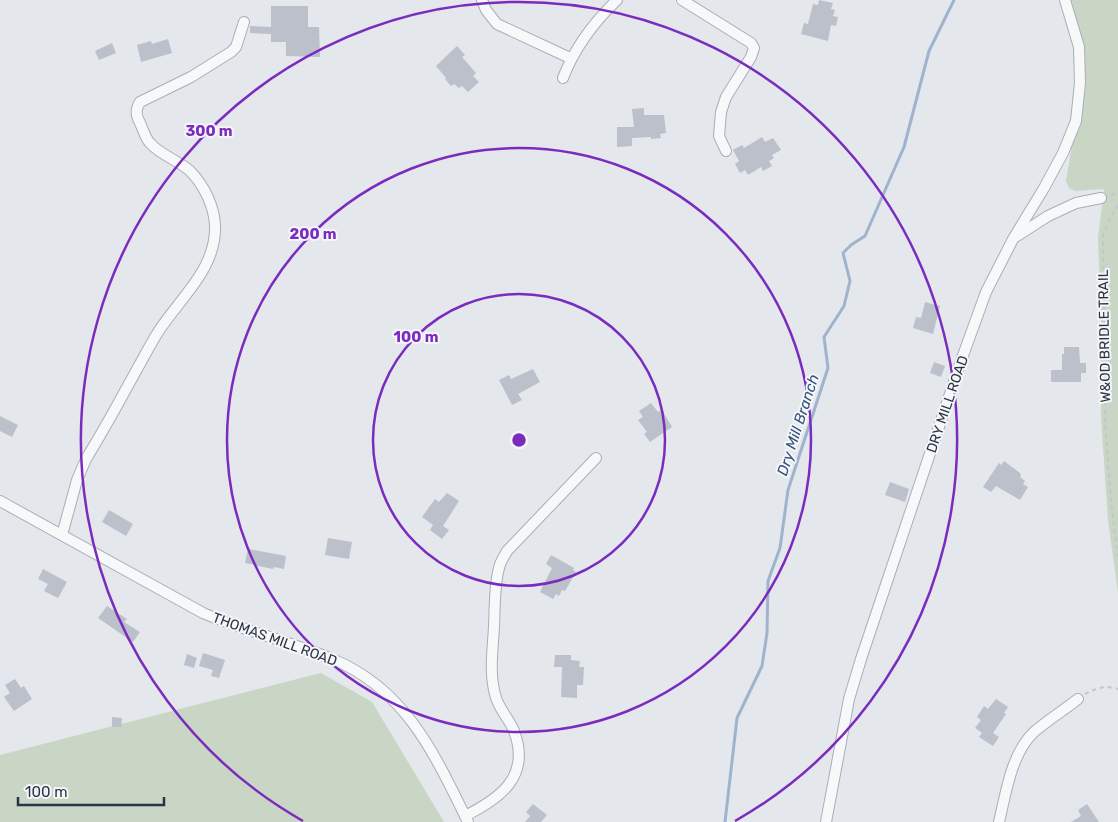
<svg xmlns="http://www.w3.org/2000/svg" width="1118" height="822" viewBox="0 0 1118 822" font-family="Rubik,sans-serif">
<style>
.green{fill:#c9d6c5}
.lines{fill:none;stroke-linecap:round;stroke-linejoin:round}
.stream{stroke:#9fb4cc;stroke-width:3}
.building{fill:#bbc0ca}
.minor-casing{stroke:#a9aeb7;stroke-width:12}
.path{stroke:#c2c5cb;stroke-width:2;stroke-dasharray:4 4;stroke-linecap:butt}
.minor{stroke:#f7f8fa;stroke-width:10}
.ring{fill:none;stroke:#7b2cbf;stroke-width:2.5}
.labels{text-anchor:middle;stroke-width:4;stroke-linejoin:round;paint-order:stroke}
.street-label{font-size:14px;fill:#2b3445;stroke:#f4f6f9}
.water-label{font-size:15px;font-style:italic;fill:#34527a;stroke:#f4f6f9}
.centre{fill:#7b2cbf;stroke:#f4f6f9;stroke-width:2.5}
.ring-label{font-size:15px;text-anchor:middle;font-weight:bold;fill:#7b2cbf;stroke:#f4f6f9;stroke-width:4;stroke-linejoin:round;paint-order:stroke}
</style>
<rect width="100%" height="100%" fill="#e4e7ec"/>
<g class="green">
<path d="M1065,0h53v592l-10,-72 -7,-103v-95l-3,-84 6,-49 -29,2 -6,-3 -3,-7 10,-60 3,-74z"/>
<path d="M321,673l51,29 72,120h-444v-67z"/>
</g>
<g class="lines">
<path class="stream" d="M725,822l12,-104 25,-52 5,-33 1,-52 12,-33 8,-58 40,-122 -4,-31 20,-31 6,-25 -7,-28 8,-8 14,-9 39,-89 25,-96 25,-51"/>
</g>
<g class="building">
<path d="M819,0l14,3 -2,6 4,1 -2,6 5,1 -2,9 -5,-1 -3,16 -27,-7 3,-11 4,1 5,-20 5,1z"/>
<path d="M271,6h37v21h11l1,30 -34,-1v-14h-15v-8l-21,-1v-7l21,1z"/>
<path d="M168,39l4,14 -31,9 -4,-17 14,-4 1,3z"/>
<path d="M112,43l4,10 -17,7 -4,-9z"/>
<path d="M457,46l8,9 -3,2 14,16 -3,3 6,6 -11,10 -6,-6 -3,2 -5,-4 -3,2 -6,-7 1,-1 -10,-12z"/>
<path d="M644,108v7h20l2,18 -6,1 1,4 -10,1v-2l-19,1v8l-15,1v-20h17l-2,-18z"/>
<path d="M762,137l3,5 8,-4 8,12 -9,5 2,3 -5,3 3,5 -9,5 -2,-4 -13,8 -3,-5 -5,3 -5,-9 4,-3 -6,-11 9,-5 2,3z"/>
<path d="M925,302l15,4 -7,28 -20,-6 3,-11 5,1z"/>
<path d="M1064,347h15l1,16h6v10h-5v9h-30v-12h11v-16h2z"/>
<path d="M934,362l11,4 -4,11 -11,-4z"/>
<path d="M533,369l7,13 -22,12 4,6 -10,5 -13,-25 10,-5 2,4z"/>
<path d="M651,403l7,9 4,-2 10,17 -22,15 -6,-8 3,-2 -9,-12 5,-3 -4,-6z"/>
<path d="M0,416l18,9 -6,12 -12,-6z"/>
<path d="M1004,461l16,12 1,2 -1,2 5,4 -2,3 5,3 -8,13 -24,-14 -5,6 -8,-5 16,-24 2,2z"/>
<path d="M890,482l19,7 -4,13 -20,-7z"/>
<path d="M447,493l12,8 -16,25 6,4 -7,9 -12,-9 3,-5 -11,-8 13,-18 4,3z"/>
<path d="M109,510l24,14 -7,12 -24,-14z"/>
<path d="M328,538l24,4 -3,17 -24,-4z"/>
<path d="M248,549l38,7 -2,13 -10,-2 -1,2 -28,-6z"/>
<path d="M551,555l23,13 -1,2 3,2 -11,19 -3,-1 -3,6 -3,-2 -3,5 -13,-7 12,-24 -6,-4z"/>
<path d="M43,569l24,13 -9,16 -14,-7 4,-7 -10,-5z"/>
<path d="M107,606l20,13 -3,3 16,10 -7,10 -35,-24z"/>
<path d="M203,653l22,7 -6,18 -8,-2 2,-6 -14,-4z"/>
<path d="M187,654l10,4 -3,10 -10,-3z"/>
<path d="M555,655h16v5l9,1 -1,6h5l-1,18h-6v13l-16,-1 1,-30h-8z"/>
<path d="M15,679l6,9 3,-2 8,13 -18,12 -10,-14 6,-4 -5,-8z"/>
<path d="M996,699l12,8 -4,6 2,1 -13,19 6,4 -6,9 -14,-9 3,-4 -7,-5 6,-8 -4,-3 7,-11 4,3z"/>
<path d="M112,717l10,1 -1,9h-9z"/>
<path d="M533,804l14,11 -6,7h-16l5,-6 -4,-4z"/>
<path d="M1087,804l12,18h-28l10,-6 -3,-6z"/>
</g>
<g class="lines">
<g class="minor-casing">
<g id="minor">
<path d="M482,0l4,10 11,14 73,34"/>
<path d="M682,0l69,43 3,5 -3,9 -25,40 -5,15 -2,24 7,15"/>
<path d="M563,78c12,-31 30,-55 54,-78"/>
<path d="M1017,236l31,-20 28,-13 25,-5"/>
<path d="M0,501l203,112c42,18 87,29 129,46 74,30 103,96 136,163"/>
<path d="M62,535l15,-55 9,-21c25,-40 46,-82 69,-122 21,-36 62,-66 60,-112 -1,-19 -11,-40 -25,-54 -12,-11 -30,-16 -40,-28 -5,-5 -7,-14 -10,-20 -4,-8 -5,-13 0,-21l51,-25 40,-25 5,-5 8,-25"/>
<path d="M465,816c36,-18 66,-40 49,-85 -5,-13 -16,-22 -19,-37 -6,-22 -2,-46 -1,-68 1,-19 0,-39 5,-58 1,-6 5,-11 8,-17l89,-93"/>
<path d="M826,822l23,-123 12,-40 100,-298 25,-69 27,-53 31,-51 19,-35 13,-32 4,-38 -1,-36 -14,-47"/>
<path d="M999,822c7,-29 12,-68 35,-90 14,-12 30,-22 44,-33"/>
</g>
</g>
<g class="path">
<path d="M1111,195l7,-2"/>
<path d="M1118,205l-10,17 -5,14 2,185 6,80 7,58"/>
<path d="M1085,694c11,-6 21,-9 33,-5"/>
</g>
<use href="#minor" class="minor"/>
</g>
<g class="ring">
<circle cx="519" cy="440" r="146"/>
<circle cx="519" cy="440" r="292"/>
<path d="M303 821A438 438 0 1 1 735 821"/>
</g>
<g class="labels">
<g class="street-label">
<text transform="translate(1104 336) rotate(-91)" y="5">W&amp;OD BRIDLE TRAIL</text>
<text transform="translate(947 404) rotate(-71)" y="5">DRY MILL ROAD</text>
<text transform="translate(275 639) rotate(20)" y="5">THOMAS MILL ROAD</text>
</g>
<g class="water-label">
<text transform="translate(798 425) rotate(-72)" y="5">Dry Mill Branch</text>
</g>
</g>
<circle cx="519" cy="440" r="8" class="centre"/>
<g class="ring-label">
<text x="209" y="136">300 m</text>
<text x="313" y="239">200 m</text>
<text x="416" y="342">100 m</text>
</g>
<path d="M18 797v8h146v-8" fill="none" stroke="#2b3445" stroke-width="2.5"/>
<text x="25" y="797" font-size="15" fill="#2b3445" stroke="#f4f6f9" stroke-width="4" paint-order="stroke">100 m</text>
</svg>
